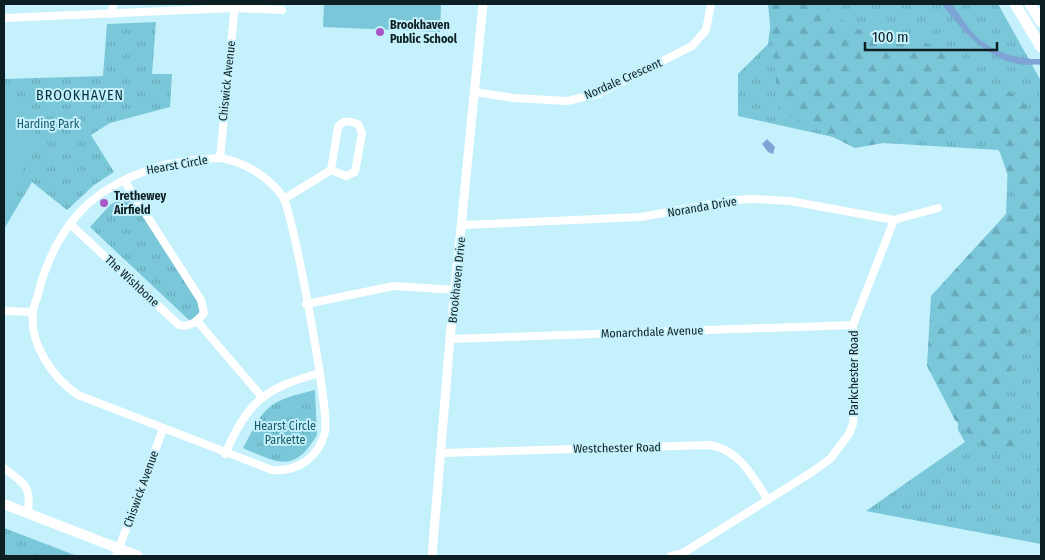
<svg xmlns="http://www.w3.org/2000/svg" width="1045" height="560" viewBox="0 0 1045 560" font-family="'Fira Sans Condensed',sans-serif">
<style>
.grass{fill:url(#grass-tufts)}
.forest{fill:url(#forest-firs)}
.pitch{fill:#7ac7d9}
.water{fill:#7ea4d5}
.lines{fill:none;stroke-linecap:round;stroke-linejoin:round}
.minor{stroke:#fff;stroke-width:8}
.tertiary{stroke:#fff;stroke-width:9}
.secondary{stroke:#fff;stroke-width:10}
.primary{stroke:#fff;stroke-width:11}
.poi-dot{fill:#a956c6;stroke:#c4f1fc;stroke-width:2}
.labels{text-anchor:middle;stroke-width:4;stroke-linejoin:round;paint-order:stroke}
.poi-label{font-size:12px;font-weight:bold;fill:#0e1f23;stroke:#c4f1fc;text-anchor:start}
.street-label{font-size:12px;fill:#0e1f23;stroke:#c4f1fc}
.park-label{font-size:12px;fill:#165a67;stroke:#c4f1fc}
.neighbourhood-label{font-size:14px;letter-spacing:1px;fill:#022f38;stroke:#c4f1fc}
</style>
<defs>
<pattern id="grass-tufts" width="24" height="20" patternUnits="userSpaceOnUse" patternTransform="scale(1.25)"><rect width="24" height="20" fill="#7ac7d9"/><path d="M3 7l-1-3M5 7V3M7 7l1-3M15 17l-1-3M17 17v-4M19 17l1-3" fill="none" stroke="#68aaba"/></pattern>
<pattern id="forest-firs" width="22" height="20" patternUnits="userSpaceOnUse" patternTransform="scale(1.25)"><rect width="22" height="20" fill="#7ac7d9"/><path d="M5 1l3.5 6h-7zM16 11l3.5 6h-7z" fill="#68aaba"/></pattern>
</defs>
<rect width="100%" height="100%" fill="#c4f1fc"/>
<g class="grass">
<path d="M773,4h225l43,77v463l-175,-33 99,-69 -7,-12 -2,-99 48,-63 4,-107 -10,-11 -147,-9 -113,-25v-42l30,-30z"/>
<path d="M156,22l-4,52h20l-2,33 -60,16 -19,12 23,37 -20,13 -27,25 -35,-28 -28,47v-150l99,-3 4,-52z"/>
<path d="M132,192l68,113 1,11 -11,5 -100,-94 20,-22z"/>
<path d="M315,390l2,45c-23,39 -39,28 -74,13 23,-43 23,-46 72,-58z"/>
<path d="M4,528l73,28h-73z"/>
</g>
<path class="forest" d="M768,4h56l28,24 66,12 23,9 51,34 25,13 24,25v191l-20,25 -17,52v20l29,42 -32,3 -14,-3 -32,-31 -28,-54 4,-70 86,-94 -23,-67h-65l-74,13 -76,-38z"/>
<g class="pitch">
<path d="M324,4h117l-1,28 -117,-5z"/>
<path d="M4,104l30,5 6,10 -36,105z"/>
</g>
<g class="water">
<path d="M942,4h10c6,8 16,24 22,30 16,17 44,26 67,25v6c-5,-1 -10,0 -15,0 -37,-3 -64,-34 -84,-61z"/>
<path d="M767,139l8,8 -2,7 -5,-2 -6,-8z"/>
</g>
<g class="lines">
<g class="minor">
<path d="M112,14l1,-10"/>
<path d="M4,18l230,-10 48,2"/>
<path d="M474,92l40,6 53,3 31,-7 94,-48 14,-16 5,-26"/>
<path d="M220,158c25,4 48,18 63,39 10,15 47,216 42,235 -6,25 -27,40 -53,38l-194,-75c-25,-17 -49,-51 -45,-83 0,-6 4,-12 5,-18 10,-40 31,-80 67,-103 34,-22 74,-32 115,-33z"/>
<path d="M220,158l15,-154"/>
<path d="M284,199l47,-29 7,-43c6,-8 11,-6 20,-3l4,9 -7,39 -9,4 -15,-6"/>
<path d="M70,224l109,101c10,3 19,-4 25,-12l-3,-13 -77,-120"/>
<path d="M463,225l178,-8 93,-17 20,-1 36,2 104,19 44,-12"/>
<path d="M306,304l88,-18 63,4"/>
<path d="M4,311l29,1"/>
<path d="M197,321l65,76"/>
<path d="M450,339l403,-14"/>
<path d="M440,453l270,-8c30,5 43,32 58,55"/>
<path d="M225,454c23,-53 40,-66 95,-81"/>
<path d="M4,468c21,17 27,16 24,45"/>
<path d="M116,556l47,-127"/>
<path d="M671,556l12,-3 129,-81 18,-13 19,-25 4,-10 3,-31 -3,-68 41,-105"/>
</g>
<path class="tertiary" d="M432,556l18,-217 33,-335"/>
<path class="secondary" d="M4,504l134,52"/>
<g class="primary">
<path d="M1015,4l26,43"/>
<path d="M1030,4l11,18"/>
</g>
</g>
<g class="poi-dot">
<circle cx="380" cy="32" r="5"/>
<circle cx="104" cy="203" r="5"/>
</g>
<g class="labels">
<g class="poi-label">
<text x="390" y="29">Brookhaven<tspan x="390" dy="14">Public School</tspan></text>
<text x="114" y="200">Trethewey<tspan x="114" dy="14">Airfield</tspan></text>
</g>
<g class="street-label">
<text transform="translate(623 79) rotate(-24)" y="4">Nordale Crescent</text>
<text transform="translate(227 81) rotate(-84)" y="4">Chiswick Avenue</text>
<text transform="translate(177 165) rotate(-10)" y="4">Hearst Circle</text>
<text transform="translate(702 207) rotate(-10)" y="4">Noranda Drive</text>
<text transform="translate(457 280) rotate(-84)" y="4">Brookhaven Drive</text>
<text transform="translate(132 281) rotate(43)" y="4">The Wishbone</text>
<text transform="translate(652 332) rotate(-2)" y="4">Monarchdale Avenue</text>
<text transform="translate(854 373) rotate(-90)" y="4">Parkchester Road</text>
<text transform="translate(617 448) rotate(-1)" y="4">Westchester Road</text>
<text transform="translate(141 489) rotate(-70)" y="4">Chiswick Avenue</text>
</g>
<g class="park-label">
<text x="48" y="128">Harding Park</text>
<text x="285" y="430">Hearst Circle<tspan x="285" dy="14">Parkette</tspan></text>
</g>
<g class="neighbourhood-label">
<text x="80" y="100">BROOKHAVEN</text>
</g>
</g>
<rect width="1045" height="560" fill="none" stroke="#0e1f23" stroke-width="10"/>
<path d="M865 42v8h132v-8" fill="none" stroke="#0e1f23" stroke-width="2.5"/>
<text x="872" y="42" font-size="15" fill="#0e1f23" stroke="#c4f1fc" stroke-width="4" paint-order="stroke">100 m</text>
</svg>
